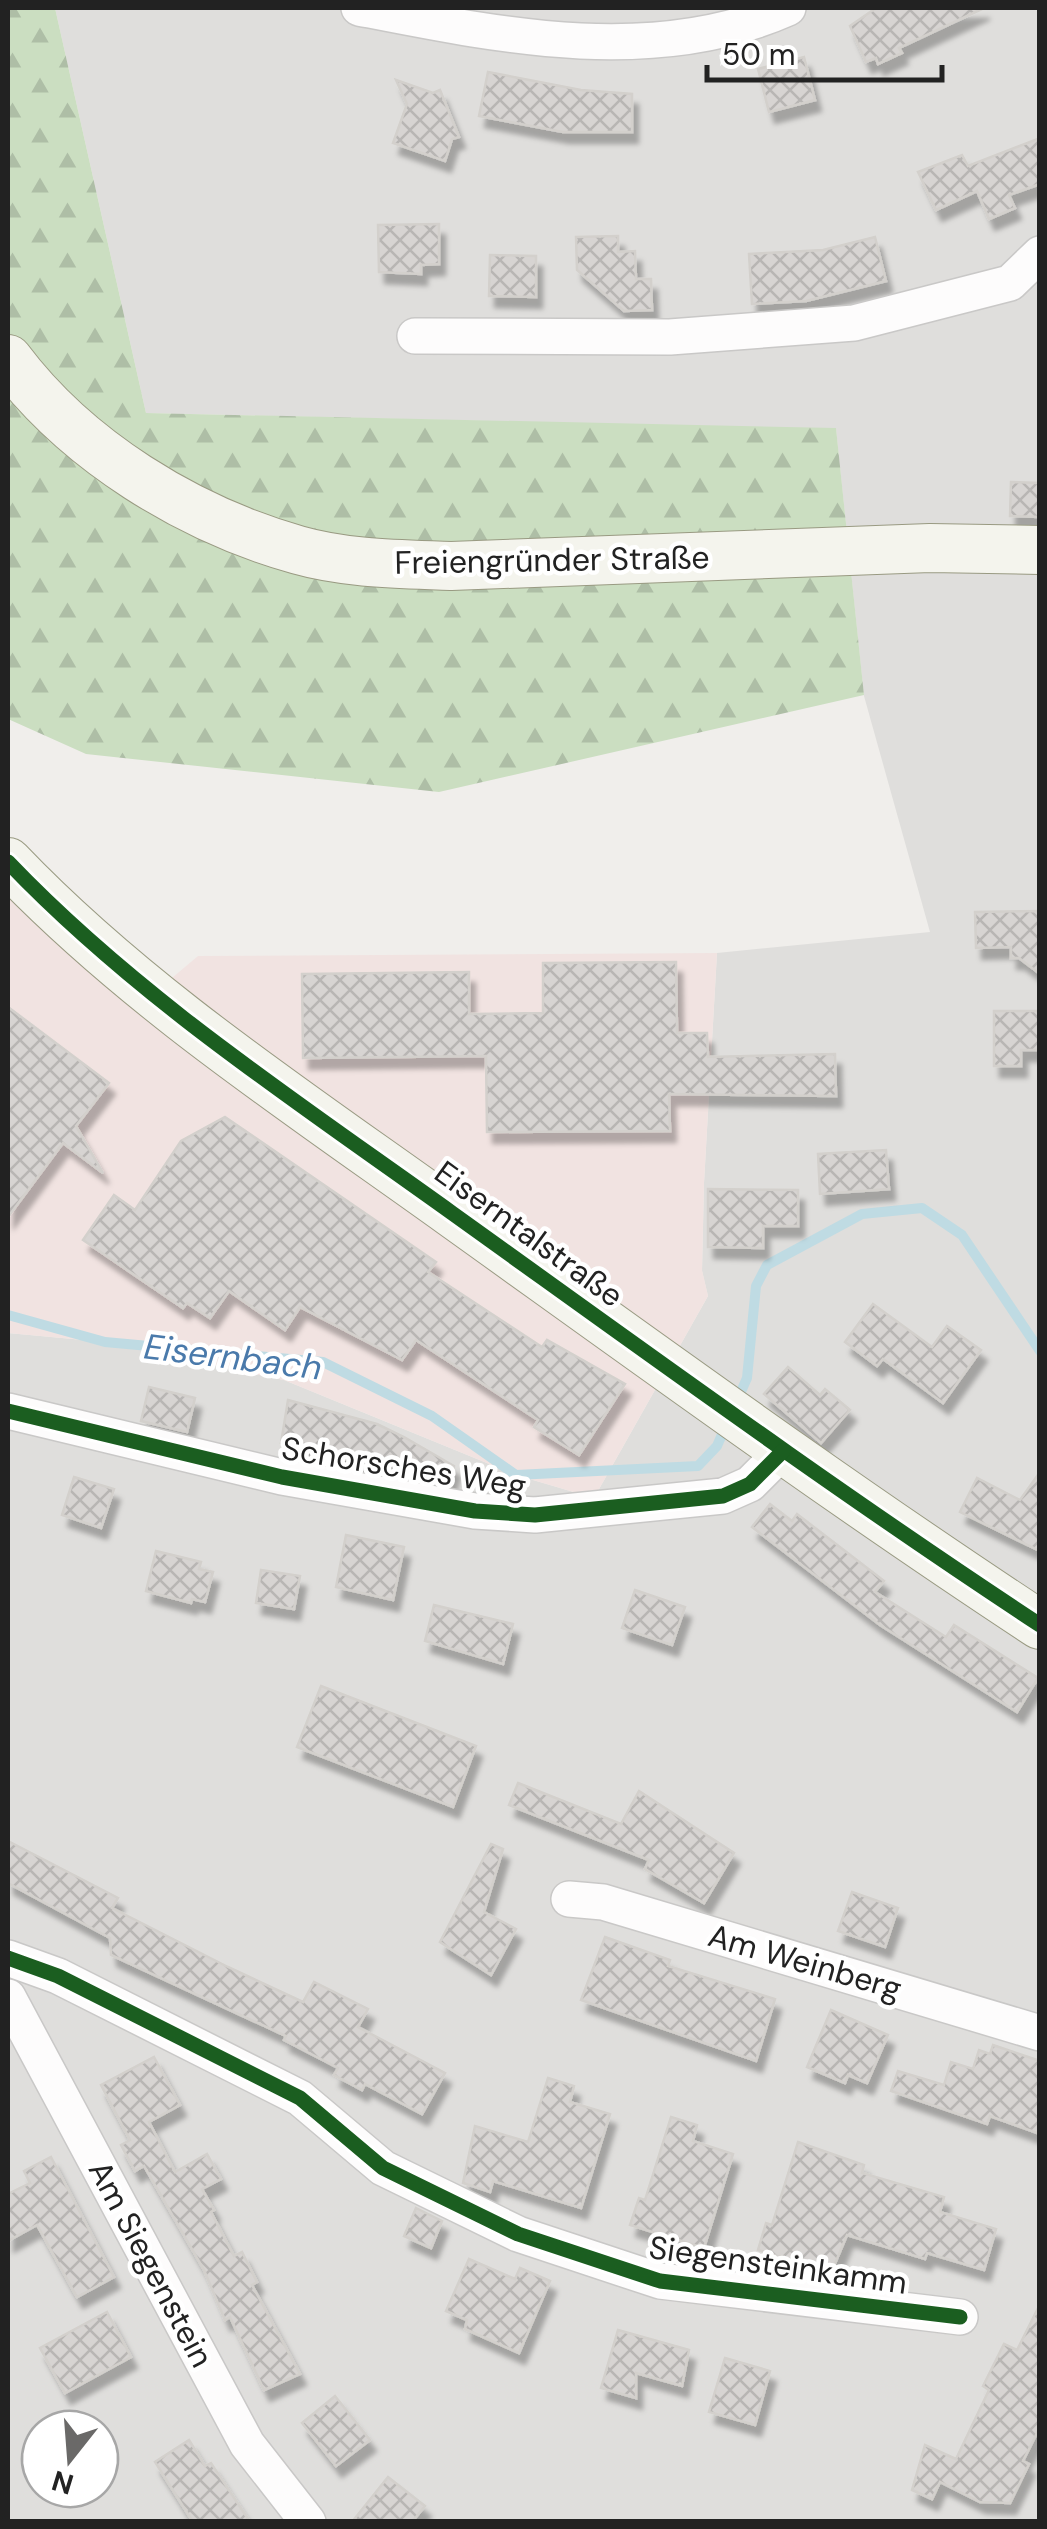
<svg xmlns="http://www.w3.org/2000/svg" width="1047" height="2529" viewBox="0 0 1047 2529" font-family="'DM Sans',sans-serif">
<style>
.residential{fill:#dfdedc;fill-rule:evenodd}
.commercial{fill:#f1e3e1}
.forest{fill:url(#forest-firs)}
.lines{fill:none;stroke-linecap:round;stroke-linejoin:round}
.stream{stroke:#bfdbe3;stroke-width:10}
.building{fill:url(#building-cross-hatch);stroke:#d3d0cc;stroke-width:2.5;filter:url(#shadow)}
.street-casing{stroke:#c9c8c7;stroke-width:38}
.secondary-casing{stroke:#999a82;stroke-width:50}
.street{stroke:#fdfcfc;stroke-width:35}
.secondary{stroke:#f4f4ed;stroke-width:48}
.cycleway-casing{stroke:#fff;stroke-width:21}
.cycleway{stroke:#1b5e20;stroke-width:15}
.labels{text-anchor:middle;stroke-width:9;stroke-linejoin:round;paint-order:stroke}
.street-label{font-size:32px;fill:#222;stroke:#fff}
.water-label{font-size:35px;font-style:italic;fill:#4a7aab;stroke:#fff}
</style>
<defs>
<pattern id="forest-firs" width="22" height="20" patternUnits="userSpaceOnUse" patternTransform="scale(2.5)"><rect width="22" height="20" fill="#cbdec1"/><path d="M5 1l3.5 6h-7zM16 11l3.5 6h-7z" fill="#aebea6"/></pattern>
<pattern id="building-cross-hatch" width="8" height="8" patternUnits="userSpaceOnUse" patternTransform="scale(2.5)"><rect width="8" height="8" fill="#d7d4d2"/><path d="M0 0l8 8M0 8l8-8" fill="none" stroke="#b8b6b4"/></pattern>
<filter id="shadow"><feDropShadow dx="6" dy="11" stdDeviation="2.5" flood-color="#0004"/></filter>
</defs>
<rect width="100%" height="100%" fill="#f0eeeb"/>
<path class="residential" d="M55,8h984v2513h-1031v-1188l97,9 179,38 232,95 78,23 114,-202 -6,-25 2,-88 13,-230 213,-21 -66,-236 -28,-267 -690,-16zM40,2429h60v60h-60z"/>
<path class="commercial" d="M8,892l126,118 64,-54 519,-3 -13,230 -2,87 6,26 -114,202 -78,-23 -232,-95 -179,-38 -97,-9z"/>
<path class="forest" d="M8,8h47l91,405 690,15 28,267 -425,97 -353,-38 -78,-35z"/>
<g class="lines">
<g class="stream">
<path d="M8,1315l97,27 218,20 109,54 84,59 182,-9 19,-20 10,-23"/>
<path d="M736,1403l11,-25 9,-92 11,-21 95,-51 60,-6 40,27 78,116"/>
</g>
</g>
<g class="building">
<path d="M876,8h108l-85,40 3,5 -24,11 -2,-6 -10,4 -16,-36z"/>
<path d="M804,57l11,43 -46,12 -11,-43z"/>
<path d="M488,72l93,18 51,4v38h-69l-84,-16z"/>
<path d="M396,80l37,13 7,-3 19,47 -7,2 -7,22 -52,-18 14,-39z"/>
<path d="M1040,138v46l-31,11 6,13 -26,11 -12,-28 -41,19 -18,-38 44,-17 6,11z"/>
<path d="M439,224v40l-18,1v9l-42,-2 -1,-47z"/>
<path d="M618,236v16l17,-1 1,28h15l1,31 -28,1 -47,-41 -1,-33z"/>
<path d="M875,237l11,44 -80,20 -54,3 -3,-50 74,-4z"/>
<path d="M490,255l46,1v41l-47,-1z"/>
<path d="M1011,482l29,1v34l-30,-1z"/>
<path d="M1040,911v63l-21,-16h-8v-11l-35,1 -1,-36z"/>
<path d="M676,962l1,71h30l1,24 127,-3 1,42 -167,-2 1,37 -183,1 -1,-76 -183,2 -1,-84 167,-2v42l74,-1v-50z"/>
<path d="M8,1007l101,76 -33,43 27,47 -40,-30 -55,74z"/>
<path d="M994,1011h46v39h-19v16h-27z"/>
<path d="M225,1117l211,145 -8,10 114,75 5,-7 78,44 -46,71 -45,-28 4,-7 -122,-80 -14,20 -102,-53 -15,23 -56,-39 -19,27 -23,-15 -4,5 -100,-68 31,-45 21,15 46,-69z"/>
<path d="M886,1150l3,39 -69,5 -2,-40z"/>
<path d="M708,1189l90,1v36h-35v22l-55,-1z"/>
<path d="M873,1304l59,43 15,-21 34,24 -38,53 -60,-44 -6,7 -32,-24z"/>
<path d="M788,1367l32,28 5,-6 25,21 -29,33 -57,-49z"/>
<path d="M149,1387l46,11 -8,34 -46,-11z"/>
<path d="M288,1400l89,24 27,13 50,29 -5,19 -168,-42z"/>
<path d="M1040,1472v79l-80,-39 17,-34 43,22z"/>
<path d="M74,1477l40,12 -13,39 -39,-13z"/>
<path d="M770,1504l22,17 5,-7 87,67 -9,11 71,45 8,-12 84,53 -21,34 -137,-87 -128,-98z"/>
<path d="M346,1535l58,12 -11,53 -57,-13z"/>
<path d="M156,1551l45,11 -2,7 14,3 -8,30 -13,-3 -1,4 -45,-12z"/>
<path d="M261,1570l39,6 -6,33 -38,-6z"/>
<path d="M635,1590l50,17 -13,38 -50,-17z"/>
<path d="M434,1605l79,19 -10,40 -78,-23z"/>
<path d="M321,1686l155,60 -23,61 -156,-60z"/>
<path d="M518,1783l103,41 18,-33 95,62 -30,50 -59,-34 4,-9 -140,-55z"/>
<path d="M8,1841l110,57 -6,10 116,59 75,35 11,-20 54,27 -10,18 87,46 -23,41 -57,-30 -3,6 -28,-15 4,-7 -54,-28 2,-4 -175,-81 -1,-17 -102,-55z"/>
<path d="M491,1844l12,5 -19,63 32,17 -25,46 -51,-33z"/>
<path d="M852,1892l46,16 -13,39 -47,-16z"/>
<path d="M605,1937l65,23 -2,6 107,33 -19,62 -175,-61z"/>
<path d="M831,2010l57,25 -21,48 -19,-8 -3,8 -38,-16z"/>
<path d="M993,2045l47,16v73l-50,-18 -3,8 -96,-33 7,-20 46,14 7,-23 22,7 6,-19 11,4z"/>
<path d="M154,2057l26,48 -31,17 26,50 32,-18 14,25 -19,10 12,21 -3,2 23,44 8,-4 15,30 -5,3 48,89 -36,16 -34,-73 -5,3 -21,-50 -60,-104 -9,5 -14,-26 9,-5 -29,-55z"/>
<path d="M548,2078l26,8 -4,16 40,12 -29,94 -88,-27 -3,11 -27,-9 12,-57 53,16z"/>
<path d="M671,2117l26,8 -4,16 40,13 -29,94 -74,-23 9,-27 6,2z"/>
<path d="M798,2142l66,23 -2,8 82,24 -4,15 56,17 -12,41 -57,-17 -2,6 -78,-24 -16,38 -73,-23 8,-27 6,2z"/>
<path d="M51,2157l63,120 -37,20 -40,-72 -29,16v-47l22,-11 -6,-12z"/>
<path d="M416,2208l26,13 -11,27 -27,-12z"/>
<path d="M469,2259l46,20 5,-11 30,13 -31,72 -54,-24 2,-9 -21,-9z"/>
<path d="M1040,2304v123l-17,34 6,3 -19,39 -30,-1 -40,-20 -8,17 -20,-9 13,-45 31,14 33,-69 -6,-4 21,-42 13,6z"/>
<path d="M107,2312l24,45 -66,36 -25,-45z"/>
<path d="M618,2330l71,20 -7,36 -46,-13v25l-35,-10z"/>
<path d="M725,2358l45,13 -15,54 -46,-13z"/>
<path d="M335,2396l35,44 -34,26 -34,-43z"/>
<path d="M189,2440l16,26 6,-3 39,59h-57l-38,-60z"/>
<path d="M388,2477l37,29 -13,16h-60z"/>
</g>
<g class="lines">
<g class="street-casing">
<g id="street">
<path d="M359,8c138,27 294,60 429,0"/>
<path d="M415,336l255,1 184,-14 156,-40 30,-29"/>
<path d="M8,1411l274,66 193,34 60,4 188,-19 27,-12 33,-33"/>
<path d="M569,1899l34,3 437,131"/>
<path d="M8,1958l50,18 242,122 83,70 135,66 142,47 300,36"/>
<path d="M8,1997l239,447 61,78"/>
</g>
</g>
<g class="secondary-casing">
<g id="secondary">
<path d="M8,359c69,92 180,160 290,191 49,14 103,14 153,16l479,-18 110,2"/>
<path d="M8,862c130,136 291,241 444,351 194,139 387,280 588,412"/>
</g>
</g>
<use href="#street" class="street"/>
<use href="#secondary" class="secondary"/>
<g class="cycleway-casing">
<g id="cycleway">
<path d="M8,862c130,136 291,241 444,351 194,139 387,280 588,412"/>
<path d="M8,1411l274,66 193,34 60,4 188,-19 27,-12 33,-33"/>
<path d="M8,1958l50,18 242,122 83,70 135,66 142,47 300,36"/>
</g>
</g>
<use href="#cycleway" class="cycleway"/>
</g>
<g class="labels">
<g class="street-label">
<text transform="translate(552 560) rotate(-1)" y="11">Freiengründer Straße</text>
<text transform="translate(529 1234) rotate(36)" y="11">Eiserntalstraße</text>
<text transform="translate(404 1467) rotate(9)" y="11">Schorsches Weg</text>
<text transform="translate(805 1962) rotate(16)" y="11">Am Weinberg</text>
<text transform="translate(151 2264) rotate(62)" y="11">Am Siegenstein</text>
<text transform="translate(778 2265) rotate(8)" y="11">Siegensteinkamm</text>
</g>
<g class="water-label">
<text transform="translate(233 1357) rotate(7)" y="12">Eisernbach</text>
</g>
</g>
<rect width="1047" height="2529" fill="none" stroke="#222222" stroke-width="20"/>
<g transform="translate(70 2459) rotate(197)"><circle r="48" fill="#ffffff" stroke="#a7a7a7" stroke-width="2.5"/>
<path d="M0-8L18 38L0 25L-18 38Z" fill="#6a6968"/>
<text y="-15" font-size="28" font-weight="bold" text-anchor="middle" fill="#222222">N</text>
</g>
<path d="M707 65v15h235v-15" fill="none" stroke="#222222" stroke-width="5"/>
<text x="722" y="65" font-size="30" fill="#222222" stroke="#ffffff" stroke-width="8" paint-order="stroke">50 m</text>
</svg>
